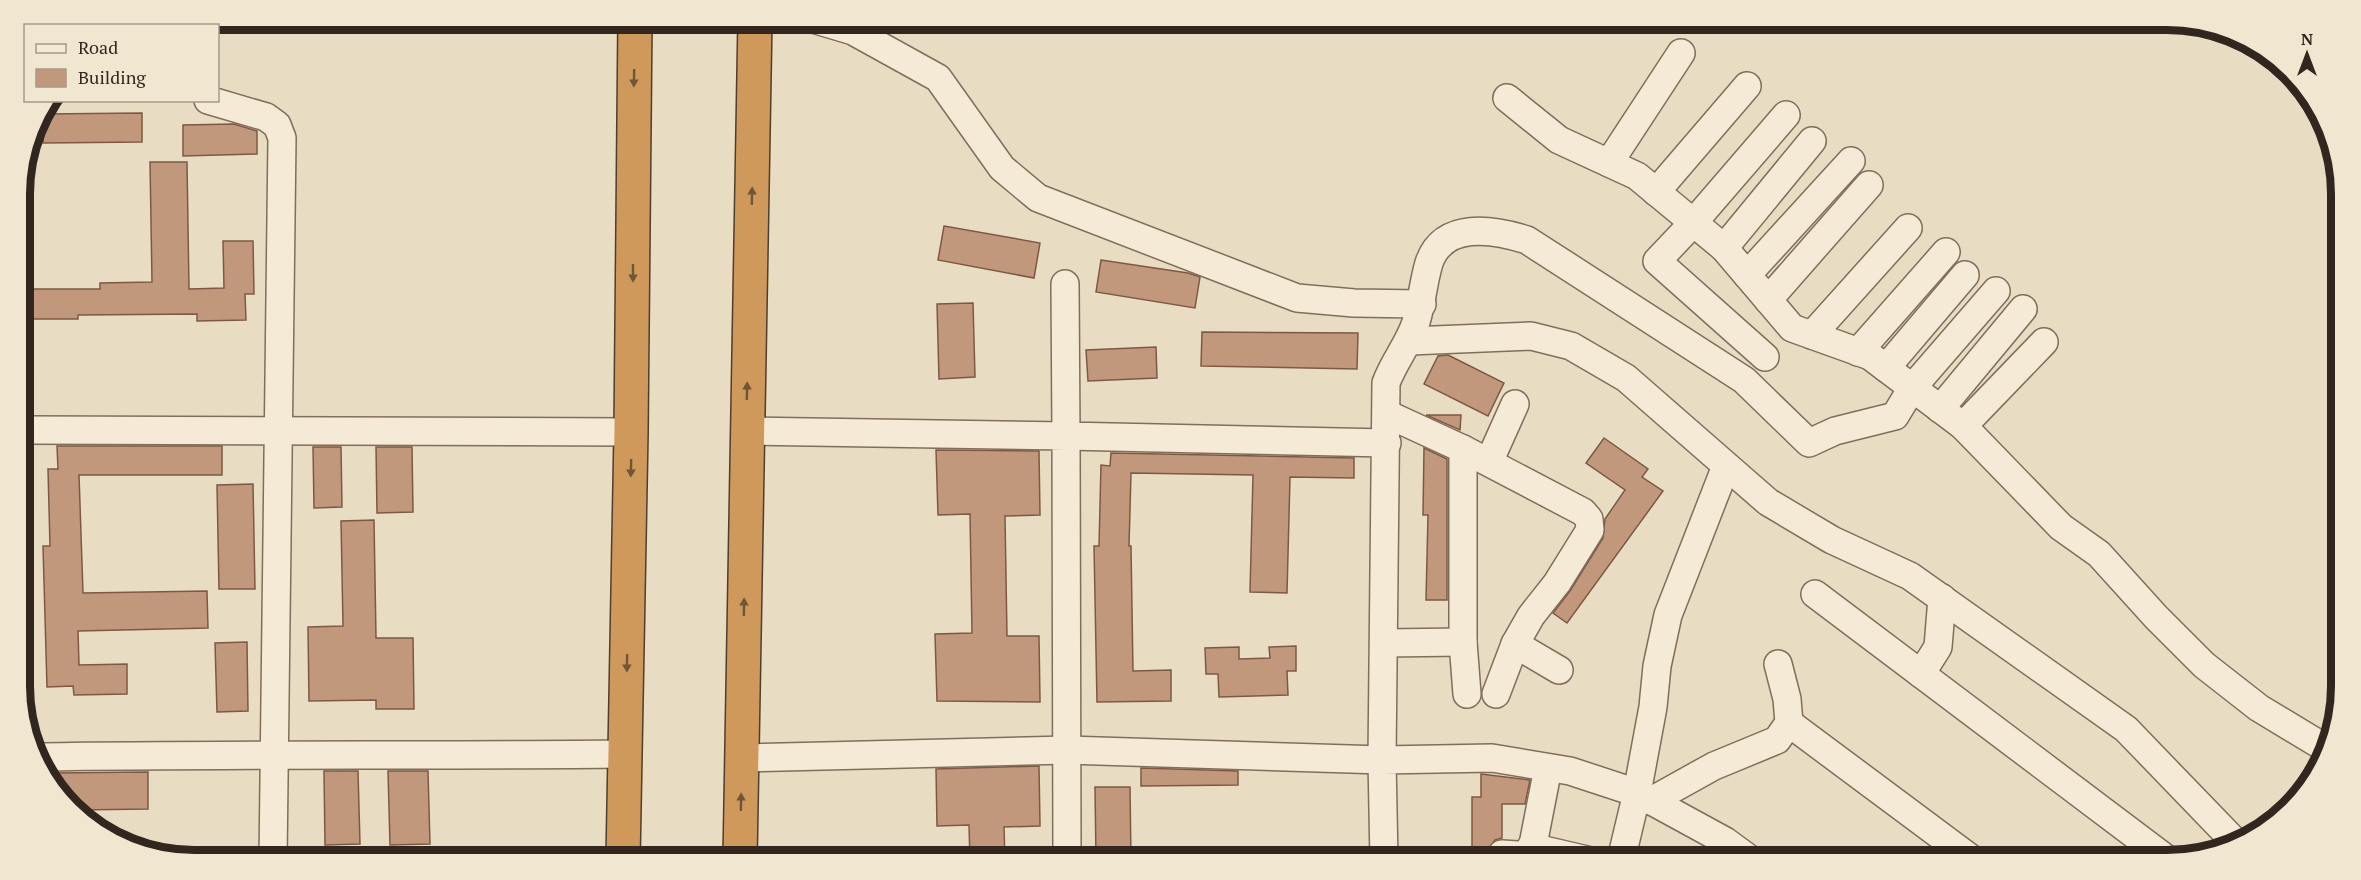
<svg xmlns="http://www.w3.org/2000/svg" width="2361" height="880" viewBox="0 0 2361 880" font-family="'PT Serif',serif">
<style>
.building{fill:#c2987d;stroke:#7d5944;stroke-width:1.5}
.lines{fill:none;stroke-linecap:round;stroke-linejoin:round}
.minor-casing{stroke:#806e5c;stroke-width:30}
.highway-casing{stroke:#4f3d30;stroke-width:36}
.minor{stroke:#f4ead5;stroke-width:27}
.highway{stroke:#cf995c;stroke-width:33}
.oneway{fill:#715537}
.rim{fill:none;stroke:#32271e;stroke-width:8}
</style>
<rect width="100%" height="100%" fill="#e8dcc3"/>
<g class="building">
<path d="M142,113v29l-99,1v-29z"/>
<path d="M234,124l23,7v23l-74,2v-31z"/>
<path d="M150,162h37l2,127 35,-1 -1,-47h30l1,53h-9l1,26 -49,1v-7l-119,1v4h-54v-9h-3l-1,-21h80v-6l52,-1z"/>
<path d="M944,226l96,17 -6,35 -96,-18z"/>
<path d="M1101,260l87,13 12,4 -5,31 -99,-16z"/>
<path d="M973,303l2,74 -36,2 -2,-75z"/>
<path d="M1202,332l156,1 -1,36 -156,-3z"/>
<path d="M1156,347l1,31 -69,3 -2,-31z"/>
<path d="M1448,355l56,28 -16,33 -64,-32 14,-28z"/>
<path d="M1426,415h35l-1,15z"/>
<path d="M1604,438l44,31 -6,8 21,14 -96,132 -14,-10 17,-22 33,-53 2,-19 20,-29 -39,-27z"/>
<path d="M57,446h165v29h-143l4,118 124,-2 1,37 -130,3 1,34 48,-1v30l-53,1 -1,-9 -26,1 -4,-141h7l-2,-77h10z"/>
<path d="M313,447h28l1,60 -28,1z"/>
<path d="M376,447h36l1,65 -36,1z"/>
<path d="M1424,448l23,11v141h-21l2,-85h-5z"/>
<path d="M936,450l103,1 1,64 -35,1 2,120h32l1,66 -103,-1 -2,-67 37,-1 -2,-119 -32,1z"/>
<path d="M1111,453l243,5v20l-64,-1 -3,116 -37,-1 3,-117 -122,-2 -2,73h2l2,125 38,-1v31l-74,1 -3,-156h5l2,-81 9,1z"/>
<path d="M253,484l2,105h-36l-2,-104z"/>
<path d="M374,520l2,118h37l1,71h-38v-9l-67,1 -1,-74 35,-1 -2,-105z"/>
<path d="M247,642l1,69 -31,1 -2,-69z"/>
<path d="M1296,646v25h-9l1,24 -69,2 -1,-23h-12l-1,-26 34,-1v12l31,-1 -1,-11z"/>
<path d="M1039,766l1,60 -36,1 1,33h-35l-1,-35 -32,1 -1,-57z"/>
<path d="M1141,768l97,3v14l-97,1z"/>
<path d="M324,771h34l2,73 -35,1z"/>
<path d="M388,771h40l2,73 -40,1z"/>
<path d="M148,772v37l-71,1 -14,-9 -9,-18v-10z"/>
<path d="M1481,774l49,6 -5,24h-23v34l-7,2 -8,11h-15v-54h9z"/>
<path d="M1095,787h35l1,73h-35z"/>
</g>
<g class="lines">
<g class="minor-casing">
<g id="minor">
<path d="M813,19l40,12 85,47 64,90 36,30 259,100 57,5 68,1"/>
<path d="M1507,98l52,42 78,36 87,72 68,80 78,28 93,70 98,101 38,27 57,63 48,48 55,43 68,41"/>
<path d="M208,100l58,17 11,8 5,13 -9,722"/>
<path d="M1609,163l72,-110"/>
<path d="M1656,192l91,-106"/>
<path d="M1724,248l88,-107"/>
<path d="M1747,275l104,-114"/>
<path d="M1065,284l1,152 321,7"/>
<path d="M1768,300l101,-115"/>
<path d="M1812,335l96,-107"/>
<path d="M1410,341l121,-5 40,10 55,32 142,124 64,38 78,36 216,153 112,116"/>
<path d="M1858,352l88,-100"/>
<path d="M1765,357l-108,-96 36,-38 93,-108"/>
<path d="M1886,368l79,-93"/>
<path d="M1940,409l83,-100"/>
<path d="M1387,414l76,35 120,63 6,7 1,11 -33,53 -26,33 -16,28 -19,50"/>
<path d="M1963,426l81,-84"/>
<path d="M21,430l610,2"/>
<path d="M747,431l319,5 1,424"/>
<path d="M1463,449v193l4,52"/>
<path d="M1489,462l26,-58"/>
<path d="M1815,594l353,266"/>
<path d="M1384,643l79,-1"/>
<path d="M1515,644l44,26"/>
<path d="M1921,674l17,-27 4,-49"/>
<path d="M1789,723l184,137"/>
<path d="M41,757c195,-3 390,-1 584,-3"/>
<path d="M742,758l325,-8 315,10 4,-377c8,-22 23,-39 30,-61 6,-20 7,-39 13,-59 14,-42 64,-34 98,-23l217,140 65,63 26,-12 60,-15 17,-28 84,-97"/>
<path d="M1651,801l63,-35 63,-26 12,-17 -2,-24 -9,-35"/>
<path d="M1531,847l56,13"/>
<path d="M1502,854l29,2"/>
<path d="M1384,860l-2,-100 110,-2 78,13 67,22 88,48 26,19"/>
<path d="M1530,860l18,-92"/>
<path d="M1621,860l16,-67 16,-86 4,-41 11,-51 58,-149"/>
</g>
</g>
<g class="highway-casing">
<g id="highway">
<path d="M623,860l8,-428 4,-413"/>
<path d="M740,860l15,-841"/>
</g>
</g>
<use href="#minor" class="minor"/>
<use href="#highway" class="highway"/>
</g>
<defs><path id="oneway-solid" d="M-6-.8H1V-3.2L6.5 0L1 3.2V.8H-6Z" transform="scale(1.5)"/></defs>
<g class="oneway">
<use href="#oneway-solid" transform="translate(634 78) rotate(91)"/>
<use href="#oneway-solid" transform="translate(752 196) rotate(-89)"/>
<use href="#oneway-solid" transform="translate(633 273) rotate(90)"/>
<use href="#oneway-solid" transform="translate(747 391) rotate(-89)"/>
<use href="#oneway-solid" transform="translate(631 468) rotate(91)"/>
<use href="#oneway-solid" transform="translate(744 607) rotate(-89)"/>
<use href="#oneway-solid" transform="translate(627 663) rotate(91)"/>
<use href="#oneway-solid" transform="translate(741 802) rotate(-89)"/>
</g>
<path d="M0 0H2361V880H0ZM194 30H2167A164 164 0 0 1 2331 194V686A164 164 0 0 1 2167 850H194A164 164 0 0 1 30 686V194A164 164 0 0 1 194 30Z" fill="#f1e7d1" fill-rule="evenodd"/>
<path class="rim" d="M194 30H2167A164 164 0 0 1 2331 194V686A164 164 0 0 1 2167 850H194A164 164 0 0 1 30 686V194A164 164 0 0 1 194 30Z"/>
<rect x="24" y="24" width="195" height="78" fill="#f1e7d1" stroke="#a59a89" stroke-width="1.5"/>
<rect x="36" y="44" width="30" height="9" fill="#f4ead5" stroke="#a59a89" stroke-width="1.5"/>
<text x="78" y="54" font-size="18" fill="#32271e">Road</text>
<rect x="36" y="69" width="30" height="18" fill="#c2987d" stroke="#a59a89" stroke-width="1.5"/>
<text x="78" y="84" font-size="18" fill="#32271e">Building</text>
<g transform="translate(2307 54)" stroke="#f1e7d1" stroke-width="4.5" paint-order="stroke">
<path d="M0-4.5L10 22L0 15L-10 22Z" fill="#32271e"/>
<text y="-9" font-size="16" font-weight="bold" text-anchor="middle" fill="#32271e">N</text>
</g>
</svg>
